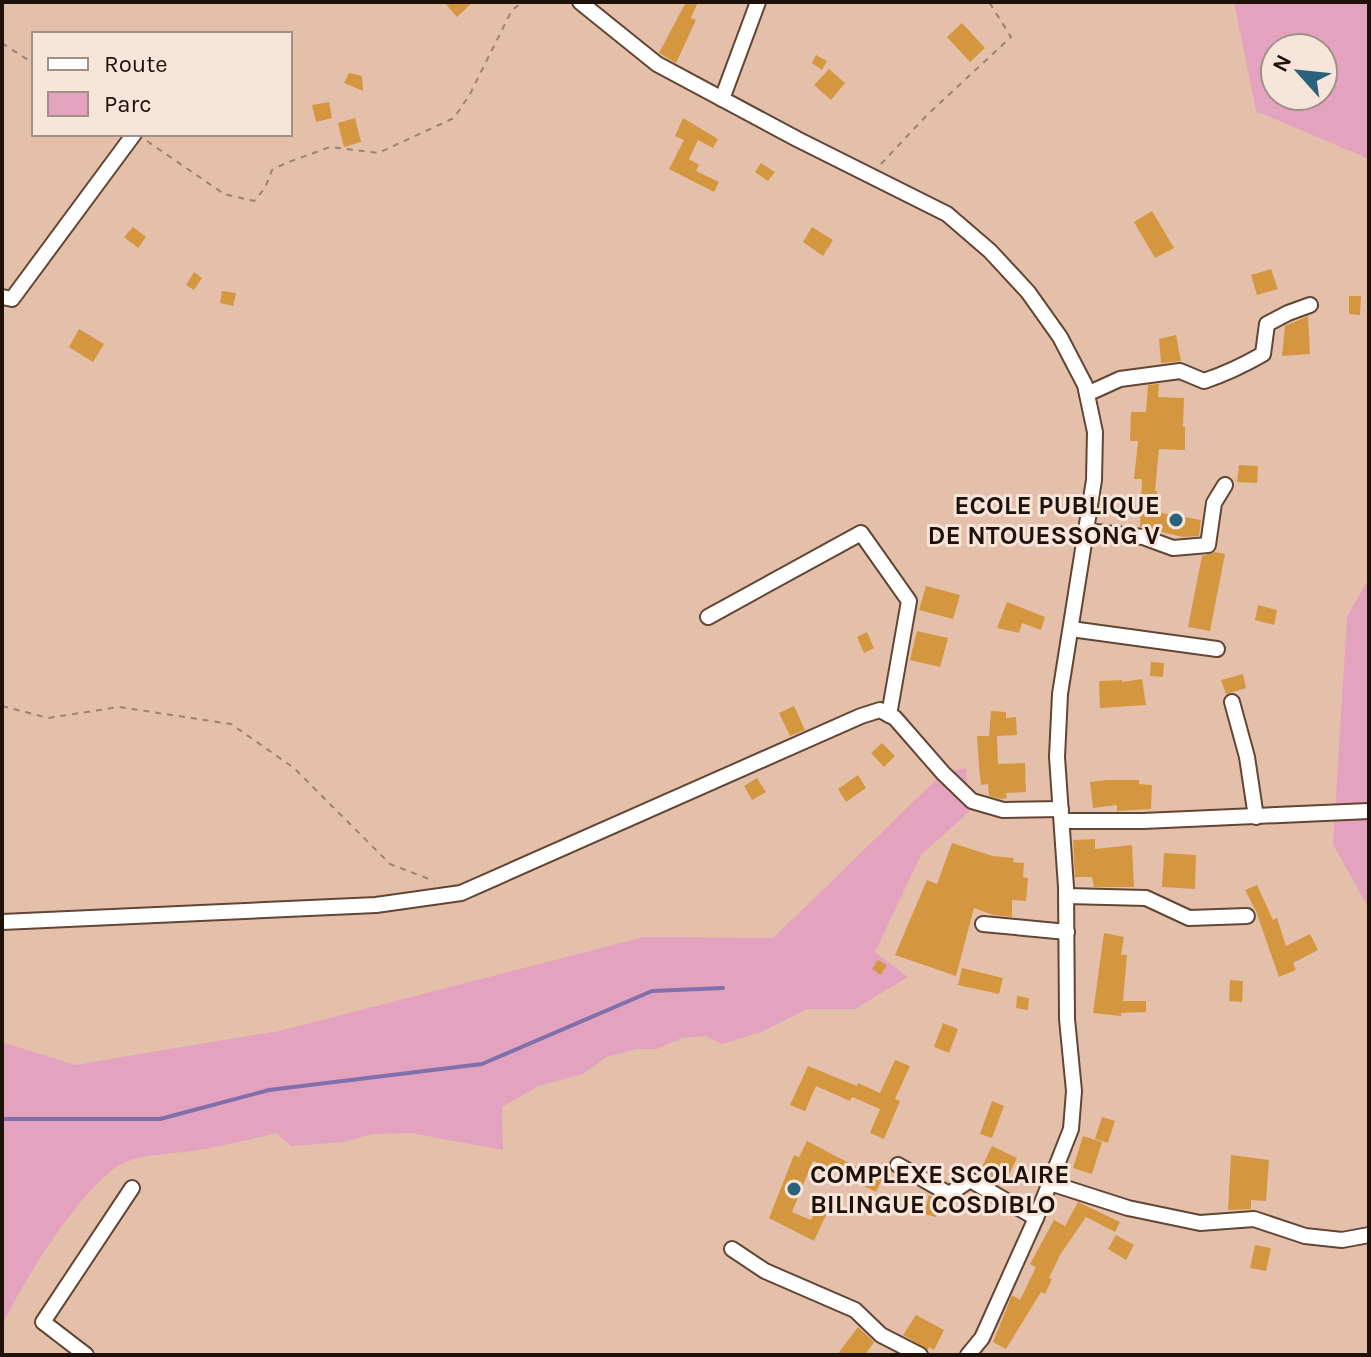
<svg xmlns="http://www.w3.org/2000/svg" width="1371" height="1357" viewBox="0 0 1371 1357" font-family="Karla,sans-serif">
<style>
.green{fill:#e3a3be;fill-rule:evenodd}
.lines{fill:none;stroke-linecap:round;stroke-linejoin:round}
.stream{stroke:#7f6faa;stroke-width:4}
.building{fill:#d49740}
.minor-casing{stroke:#634533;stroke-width:18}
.path{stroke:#9d8171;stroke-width:2;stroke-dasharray:6 6;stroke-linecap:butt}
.minor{stroke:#fff;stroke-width:14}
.poi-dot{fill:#2a617c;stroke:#f7e5da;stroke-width:3}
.labels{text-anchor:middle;stroke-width:6;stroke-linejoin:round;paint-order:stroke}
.poi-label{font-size:26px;font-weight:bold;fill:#1e110a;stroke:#f7e5da;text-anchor:end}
</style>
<rect width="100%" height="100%" fill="#e4c0ab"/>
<g class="green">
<path d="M1234,2h135v157l-113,-48zM1275,48h48v48h-48z"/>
<path d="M1369,578v331l-36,-65 14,-227z"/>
<path d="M966,768l3,44 -48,43 -46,97 33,25 -53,32h-48l-46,23 -39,12 -17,-8 -23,2 -25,11h-20l-30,8 -24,17 -44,12 -37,21 1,43 -92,-17 -39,1 -27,8 -54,4 -15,-13c-28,7 -56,14 -84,18 -21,3 -47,3 -66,11 -40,16 -106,124 -124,164v-284l73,23 204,-34 365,-94 129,1 170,-165z"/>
</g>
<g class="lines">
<path class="stream" d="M2,1119h158l109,-29 213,-26 170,-73 71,-3"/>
</g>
<g class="building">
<path d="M444,2h29l-16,15z"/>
<path d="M686,2h12l-7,16 5,2 -20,43 -17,-10z"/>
<path d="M962,23l23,25 -15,14 -23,-25z"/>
<path d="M816,55l11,6 -5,9 -10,-7z"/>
<path d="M829,69l16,14 -14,17 -17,-15z"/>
<path d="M349,73l13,3 1,15 -19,-8z"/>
<path d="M329,102l3,16 -16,4 -4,-17z"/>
<path d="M355,118l6,24 -17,5 -6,-24z"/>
<path d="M683,118l35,21 -5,9 -15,-8 -9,19 10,6 -3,6 23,11 -5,10 -45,-23 15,-29 -9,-4z"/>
<path d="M761,163l14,9 -7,9 -13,-9z"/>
<path d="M1152,211l22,37 -19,10 -21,-36z"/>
<path d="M133,227l13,10 -8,11 -14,-11z"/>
<path d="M812,227l21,13 -10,16 -20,-14z"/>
<path d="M1271,269l7,20 -21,6 -6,-20z"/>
<path d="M194,272l8,6 -8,12 -8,-5z"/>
<path d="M222,291l14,2 -3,13 -13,-3z"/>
<path d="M1349,296h12l-1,19 -11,-1z"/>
<path d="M1308,316l2,38 -28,2 3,-30z"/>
<path d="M79,329l25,15 -11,18 -24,-15z"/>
<path d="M1176,335l5,26 -20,2 -2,-24z"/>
<path d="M1159,384l-1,13 26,1 -1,29h2v23l-26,-1 -4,42h2v21l44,8 -2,16 -16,1 -43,-10 2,-48h-8l4,-38h-8l1,-29h15l2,-27z"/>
<path d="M1239,465l19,1 -1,17 -20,-1z"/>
<path d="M1215,552l10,2 -15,77 -22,-4 14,-71z"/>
<path d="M926,586l34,9 -7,24 -34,-9z"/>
<path d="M1007,602l38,15 -4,13 -19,-7 -3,10 -22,-5z"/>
<path d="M1258,605l19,5 -3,15 -19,-5z"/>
<path d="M917,631l31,7 -8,29 -30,-7z"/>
<path d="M867,632l7,16 -10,5 -7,-16z"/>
<path d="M1151,662l13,1 -1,14 -13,-1z"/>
<path d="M1243,674l3,14 -20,6 -5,-14z"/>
<path d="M1142,679l4,26 -46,3 -1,-27 23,-1v2z"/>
<path d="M794,706l11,24 -15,6 -11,-23z"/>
<path d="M991,711l15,1v6l10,-1 1,18 -20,1 1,28 27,-1 1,29 -20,1 1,5 -6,1 -12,-3 -1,-12 -7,1 -2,-18 -2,-31h12z"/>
<path d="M882,743l13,13 -11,11 -13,-14z"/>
<path d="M858,775l8,13 -20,14 -8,-13z"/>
<path d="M757,778l9,14 -14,8 -8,-14z"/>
<path d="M1106,780h33v4l13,1 -1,24 -34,2v-6l-24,3 -3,-26z"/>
<path d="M1095,839v10l37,-4 2,42h-40l-2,-10h-17l-2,-37z"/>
<path d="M952,843l41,13 21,2 -1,4 11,1 -1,14 5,1 -2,23 -14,-1v17l-19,-2 -19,-7 -18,68 -61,-21 32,-75 10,4z"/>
<path d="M1164,853l32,2 -1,34 -33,-2z"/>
<path d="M1257,885l16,35 4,-2 9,28 24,-12 8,16 -25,13 3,7 -17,7 -23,-66 -11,-21z"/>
<path d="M1104,933l20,4 -3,18h6l-4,46h23v11l-25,1v3l-28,-3z"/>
<path d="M878,960l9,5 -6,10 -9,-6z"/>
<path d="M962,968l41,10 -4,16 -41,-9z"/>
<path d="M1230,980l13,1 -1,21 -13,-1z"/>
<path d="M1017,996l12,2 -1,12 -12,-2z"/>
<path d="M943,1023l15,6 -9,24 -15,-6z"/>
<path d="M895,1060l15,6 -15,33 5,2 -16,38 -14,-6 10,-24 -28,-12 -2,4 -34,-15 -11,25 -15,-6 18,-39 49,20 1,-3 22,10z"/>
<path d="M992,1101l12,5 -12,32 -12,-4z"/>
<path d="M1102,1117l13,4 -7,22 -13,-4z"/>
<path d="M1083,1136l19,6 -10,32 -19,-6z"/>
<path d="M807,1141l65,34 6,-11 9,5 -11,23 -63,-31 -21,51 19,8 10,-21 10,5 -17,37 -45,-23 25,-63 5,2z"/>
<path d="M992,1146l25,12 -13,27 -25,-12z"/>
<path d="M1231,1155l38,5 -3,41 -15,-1v9l-23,1z"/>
<path d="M929,1195l11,6 -4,16 -12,-3z"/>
<path d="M1078,1202l42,20 -5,10 -29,-15 -26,38 -11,23 3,1 -7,15 -4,-2 -35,57 -13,-7 19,-47 8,5 16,-33 -6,-3 24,-44 11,6z"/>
<path d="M1116,1235l18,10 -8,15 -18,-11z"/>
<path d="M1255,1245l16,3 -5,23 -16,-3z"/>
<path d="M916,1315l28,15 -10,20 -5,-3 -1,3 -25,-15z"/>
<path d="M858,1327l16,15 -9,13h-28z"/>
</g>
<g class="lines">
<g class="minor-casing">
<g id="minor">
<path d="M580,2l77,62 140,75 150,75 43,37 38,41 32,45 25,48 10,47 -1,48 -34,214 -3,63 9,130 1,132 7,72 -3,38 -35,89 -54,120 -14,17"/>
<path d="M722,99l36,-97"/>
<path d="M2,297l10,2 122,-165"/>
<path d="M1087,394l33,-15 60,-8 24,10c21,-7 40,-16 59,-27l4,-30 21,-11 22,-8"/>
<path d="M1086,531l57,6 30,11 35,-3 6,-42 11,-18"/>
<path d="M708,617l153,-84 48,68 -20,114"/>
<path d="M1071,629l146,20"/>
<path d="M1232,702l15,55 9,60"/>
<path d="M1062,821h81l226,-10"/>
<path d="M1067,896l79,2 43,20 58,-2"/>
<path d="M2,922l374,-17 85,-12 400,-177 19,-6 15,8 48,55 29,28 31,9 58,-1"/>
<path d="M983,924l84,8"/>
<path d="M898,1165l51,29 21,-14 66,38"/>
<path d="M1050,1183l78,25 72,15 54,-4 51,17 37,4 27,-5"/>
<path d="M732,1249l33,22 90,39 26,25 39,20"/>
<path d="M86,1355l-43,-33 89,-134"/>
</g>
</g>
<g class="path">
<path d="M2,43l32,21"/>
<path d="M147,141l77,53 30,7 11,-13 7,-18 14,-7 44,-16 48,6 76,-35 16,-24 42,-84 11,-8"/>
<path d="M881,164l45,-48 85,-79 -22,-35"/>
<path d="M2,706l46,12 71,-11 112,17 63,44 96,96 44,17"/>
</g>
<use href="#minor" class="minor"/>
</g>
<g class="poi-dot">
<circle cx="1176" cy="520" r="8"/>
<circle cx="794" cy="1189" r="8"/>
</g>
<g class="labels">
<g class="poi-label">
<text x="1160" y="514">ECOLE PUBLIQUE<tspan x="1160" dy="30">DE NTOUESSONG V</tspan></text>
<text x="810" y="1183" text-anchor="start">COMPLEXE SCOLAIRE<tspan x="810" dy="30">BILINGUE COSDIBLO</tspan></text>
</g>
</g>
<rect width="1371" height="1357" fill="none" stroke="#1e110a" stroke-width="8"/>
<rect x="32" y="32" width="260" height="104" fill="#f7e5da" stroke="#a09087" stroke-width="2"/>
<rect x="48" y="58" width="40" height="12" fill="#ffffff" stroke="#a09087" stroke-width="2"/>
<text x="104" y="72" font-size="24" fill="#1e110a">Route</text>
<rect x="48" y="92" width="40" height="24" fill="#e3a3be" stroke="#a09087" stroke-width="2"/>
<text x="104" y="112" font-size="24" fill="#1e110a">Parc</text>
<g transform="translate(1299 72) rotate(297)"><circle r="38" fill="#f7e5da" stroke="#a09087" stroke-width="2"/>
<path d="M0-6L14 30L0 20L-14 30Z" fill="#2a617c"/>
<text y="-12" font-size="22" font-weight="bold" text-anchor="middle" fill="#1e110a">N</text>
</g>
</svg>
